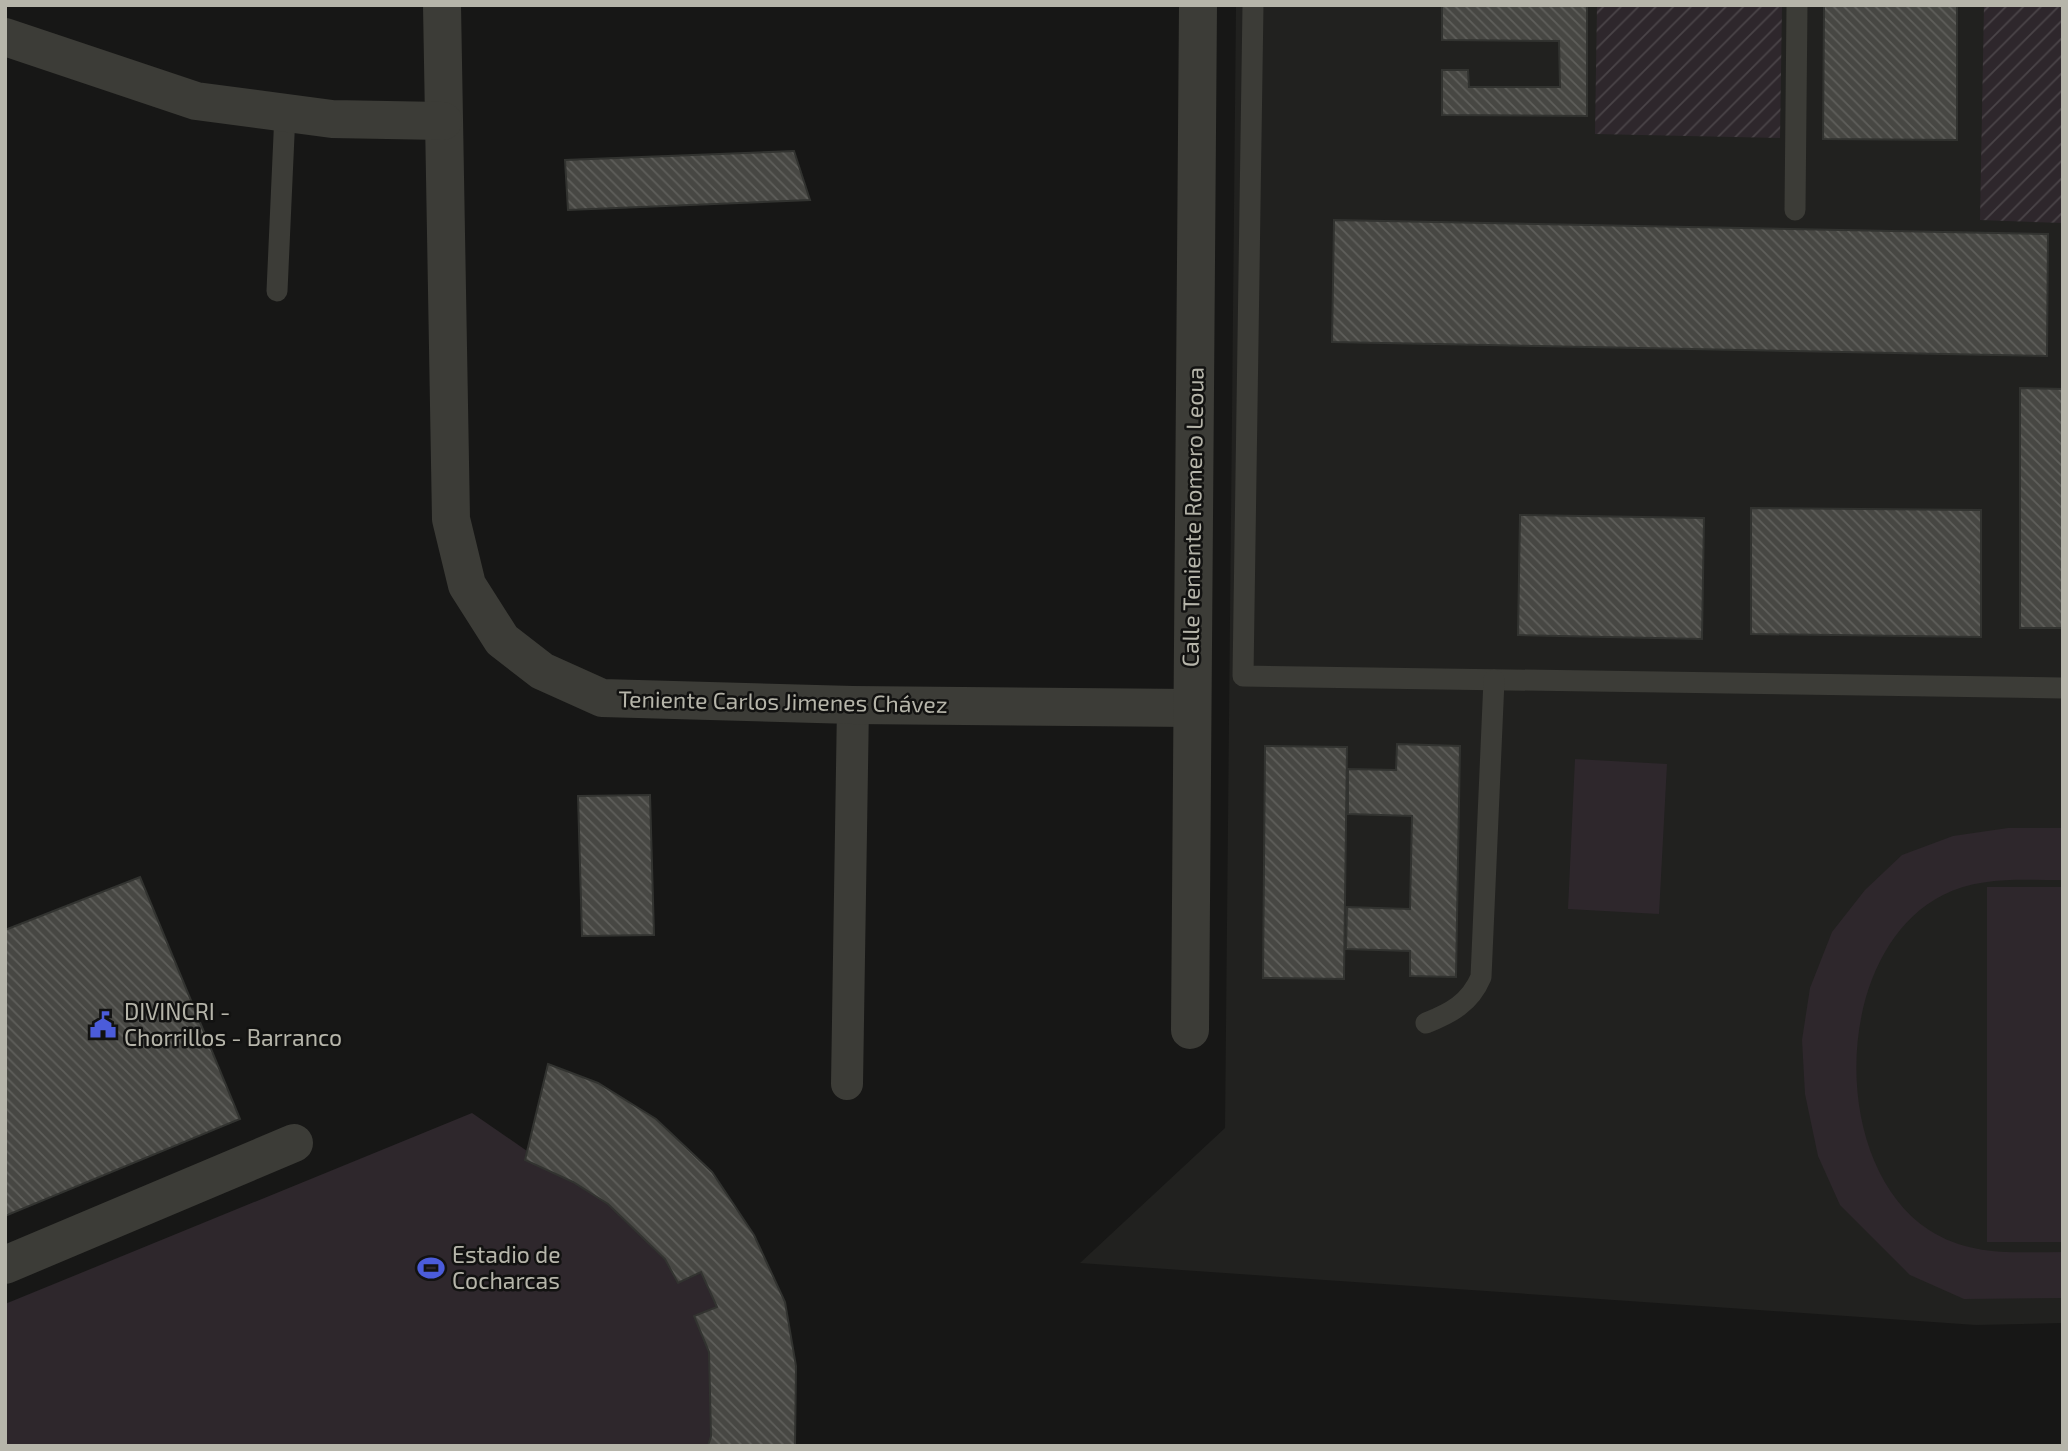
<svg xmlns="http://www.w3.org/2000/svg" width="2068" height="1451" viewBox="0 0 2068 1451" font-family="'Exo 2',sans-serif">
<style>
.built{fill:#21211f}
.garden{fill:url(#garden-furrows)}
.pitch{fill:#2e272c}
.building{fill:url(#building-back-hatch);stroke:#323330;stroke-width:2}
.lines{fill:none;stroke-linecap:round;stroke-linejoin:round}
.service{stroke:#3c3c37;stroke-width:21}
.pedestrian{stroke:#3c3c37;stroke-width:32}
.minor{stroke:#3c3c37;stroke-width:38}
.labels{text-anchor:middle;stroke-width:5;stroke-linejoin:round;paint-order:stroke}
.street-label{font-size:23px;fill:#b6b5aa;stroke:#121211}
.poi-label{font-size:23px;fill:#b6b5aa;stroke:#121211;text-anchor:start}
</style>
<defs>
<pattern id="garden-furrows" width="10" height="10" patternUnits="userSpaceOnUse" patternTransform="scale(1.75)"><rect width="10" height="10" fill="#2e272c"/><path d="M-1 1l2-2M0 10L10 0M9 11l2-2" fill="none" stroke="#4a4448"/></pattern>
<pattern id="building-back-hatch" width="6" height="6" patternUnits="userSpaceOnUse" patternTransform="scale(1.75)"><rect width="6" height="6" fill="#474743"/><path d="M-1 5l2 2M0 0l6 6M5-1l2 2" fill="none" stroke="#5f5f5b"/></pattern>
</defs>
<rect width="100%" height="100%" fill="#171716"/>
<path class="built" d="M1236,5h827v1318l-87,2 -896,-62 145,-135z"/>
<g class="garden">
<path d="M1597,5h185l-2,133 -185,-4z"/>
<path d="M1984,5h79v218l-83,-3z"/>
</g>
<g class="pitch">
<path d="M1575,759l92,5 -8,150 -91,-5z"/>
<path d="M2008,828h55v52c-41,0 -83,-4 -120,15 -111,56 -115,269 -14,335 42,27 87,22 134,22v46l-99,1 -54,-24 -70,-70 -22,-49 -13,-62 -3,-54 8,-52 22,-56 33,-42 37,-35 51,-19z"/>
<rect x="1987" y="887" width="76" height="355"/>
<path d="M548,1064l50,19 58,36 56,53 42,63 31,67 11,64 -1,80h-790v-142l467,-191 55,38z"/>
</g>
<g class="building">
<path d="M1442,5h145v111l-145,-1v-45h26l1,17h91l-1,-46 -117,-1z"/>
<path d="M1824,5h133v135l-134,-1z"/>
<path d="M794,151l16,49 -242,10 -3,-50z"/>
<path d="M1334,220l714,14 -1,122 -715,-14z"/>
<path d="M2020,388l43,1v239h-43z"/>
<path d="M1751,508l230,2v127l-230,-3z"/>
<path d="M1520,515l184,3 -2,121 -184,-4z"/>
<path d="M1397,744l63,2 -4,231 -46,-1v-25l-64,-2 1,-42 63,2 2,-93 -64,-2v-45l48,1z"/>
<path d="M1265,746l82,1 -3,232 -81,-1z"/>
<path d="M650,795l4,140 -72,1 -4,-140z"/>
<path d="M140,877l100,242 -235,97v-286z"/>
<path d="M548,1064l50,19 58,36 56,53 42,63 31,67 11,64 -1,80h-87l3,-10 -2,-84 -15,-36 23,-9 -16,-35 -23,11 -13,-24 -57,-55 -35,-22 -48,-22z"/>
</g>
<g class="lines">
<g class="service">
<path d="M1253,5l-10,671 820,12"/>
<path d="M1795,210l2,-205"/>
<path d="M277,291l8,-178"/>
<path d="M1426,1023c25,-10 44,-20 55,-46l13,-297"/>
</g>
<path class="pedestrian" d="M847,1084l6,-379"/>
<g class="minor">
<path d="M442,5l9,514 16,66 35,55 40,31 60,27 251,7 338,3"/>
<path d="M5,37l191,64 136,18 111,2"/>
<path d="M1190,1030l8,-1025"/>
<path d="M5,1265l289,-122"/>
</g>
</g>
<defs>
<g id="civic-bare" transform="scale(2.1)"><path d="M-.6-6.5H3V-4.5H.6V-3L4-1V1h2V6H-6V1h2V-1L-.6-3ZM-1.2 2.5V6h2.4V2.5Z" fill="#4b5cda" stroke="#121211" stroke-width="2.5" paint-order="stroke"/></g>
<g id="stadium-bare" transform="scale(2.1)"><path d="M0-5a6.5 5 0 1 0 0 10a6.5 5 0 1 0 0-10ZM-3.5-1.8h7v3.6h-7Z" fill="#4b5cda" stroke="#121211" stroke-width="2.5" paint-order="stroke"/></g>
</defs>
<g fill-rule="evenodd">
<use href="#civic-bare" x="103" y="1025"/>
<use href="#stadium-bare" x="431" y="1268"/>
</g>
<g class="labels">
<g class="street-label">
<text transform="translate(1193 517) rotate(-89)" y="8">Calle Teniente Romero Leoua</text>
<text transform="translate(783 702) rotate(1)" y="8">Teniente Carlos Jimenes Chávez</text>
</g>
<g class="poi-label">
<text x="124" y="1020">DIVINCRI -<tspan x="124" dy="26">Chorrillos - Barranco</tspan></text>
<text x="452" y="1263">Estadio de<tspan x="452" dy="26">Cocharcas</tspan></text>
</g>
</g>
<rect width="2068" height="1451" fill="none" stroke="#b6b5aa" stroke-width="14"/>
</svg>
